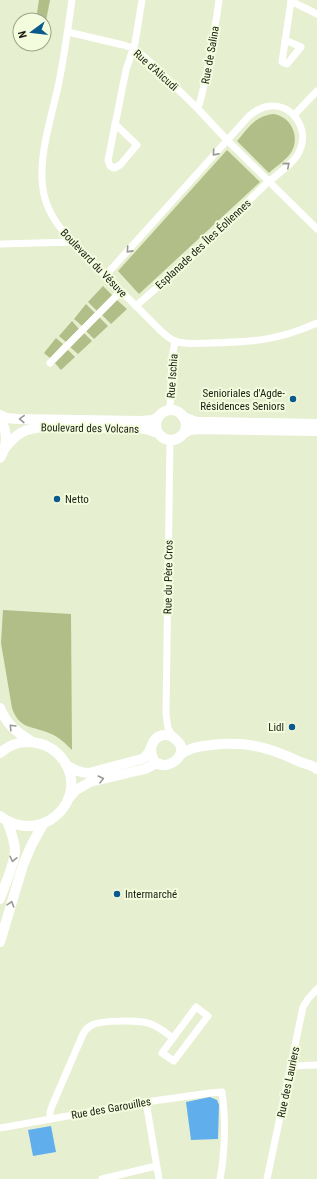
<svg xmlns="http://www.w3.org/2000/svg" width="317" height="1179" viewBox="0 0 317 1179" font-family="'Roboto Condensed',sans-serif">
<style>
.green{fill:#b2be87}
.water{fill:#61aeec}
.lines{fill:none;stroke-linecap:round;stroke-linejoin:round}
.street{stroke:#fff;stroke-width:7}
.secondary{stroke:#fff;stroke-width:10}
.oneway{stroke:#989994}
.poi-dot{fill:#0b5a8d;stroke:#f4fcde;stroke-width:1.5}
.labels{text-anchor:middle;stroke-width:4;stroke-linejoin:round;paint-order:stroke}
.street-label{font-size:11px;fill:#1a1d12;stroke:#f4fcde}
.poi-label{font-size:11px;fill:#1a1d12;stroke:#f4fcde;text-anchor:end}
</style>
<rect width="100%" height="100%" fill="#e7efd1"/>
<g class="green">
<path d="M39,0h11l-4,21 -10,-2z"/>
<path d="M273,114c2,0 6,1 9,3 13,7 17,25 8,37 -5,7 -15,13 -21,19l-32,-32c12,-14 17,-24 36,-27z"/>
<path d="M227,150l33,32 -121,112 -21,-23z"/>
<path d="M103,286l10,10 -16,15 -9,-9z"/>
<path d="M117,300l10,9 -16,15 -9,-9z"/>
<path d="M86,304l9,9 -13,13 -8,-7z"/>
<path d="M99,317l9,9 -14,13 -8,-8z"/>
<path d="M72,321l7,8 -13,13 -7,-6z"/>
<path d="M84,333l8,8 -14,13 -8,-7z"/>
<path d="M56,338l7,6 -13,14 -6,-5z"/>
<path d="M67,349l8,8 -14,13 -7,-8z"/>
<path d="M3,610l68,4 1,136c-7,-7 -13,-13 -23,-17 -17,-7 -30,-4 -37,-25l-10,-59 -1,-6z"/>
</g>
<g class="water">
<path d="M210,1097l7,3 2,5 -1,34 -27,1 -5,-38z"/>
<path d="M51,1126l5,26 -23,4 -5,-26z"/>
</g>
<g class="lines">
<g class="street">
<path d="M72,0c-4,29 -8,58 -14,87 -7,31 -20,71 -15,102 3,22 15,37 29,53l88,88c4,4 10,9 15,11 9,4 23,2 34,2 41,-1 69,-2 108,-20"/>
<path d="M291,0v1l26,13"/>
<path d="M68,32l55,13 10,3 15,12 50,49 29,31 90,89"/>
<path d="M285,40l16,7 -14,17 -5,-2 9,-61"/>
<path d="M198,109c10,-36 16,-72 21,-109"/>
<path d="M294,115l23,-24"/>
<path d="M115,124l22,21 -17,20 -6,3 -4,-2 -2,-6 18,-90 9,-27 7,-43"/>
<path d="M0,244l72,-2"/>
<path d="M105,276l144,-160c6,-5 12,-9 21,-10 23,-2 39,23 30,44 -5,13 -23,24 -34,34 -26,25 -51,52 -78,76 -17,16 -35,31 -52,46"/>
<path d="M50,363l71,-72"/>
<path d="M170,410l2,-52 3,-17"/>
<path d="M170,440l-4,274 2,14 5,9"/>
<path d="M196,1007l12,9 -34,45 -12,-8z"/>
<path d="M291,1066l26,-1"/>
<path d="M146,1102l13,77"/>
<path d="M50,1119v-7l2,-6 31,-72c2,-4 5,-7 9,-9 10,-5 49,-5 59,-1 8,3 15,9 22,14"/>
<path d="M0,1128l146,-26 64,-9 12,-1c4,27 3,61 -2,87"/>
<path d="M102,1179l54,-13"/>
<path d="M267,1179l36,-172 5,-8 9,-10"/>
</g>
<g class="secondary">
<circle cx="171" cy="425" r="15"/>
<path d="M0,415l7,3 11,1 123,2 11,-1 7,-3"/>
<path d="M183,417l13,5h12l109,2"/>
<path d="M0,419c8,13 8,26 0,39"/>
<path d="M184,433l6,-3 7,-1 120,2"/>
<path d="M5,448c12,-15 19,-19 38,-21l95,1 8,1 12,4"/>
<path d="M0,708c7,17 15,23 31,33"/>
<path d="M0,753c10,-9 23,-13 37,-10 11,2 20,8 27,18 26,39 -23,86 -64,55"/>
<path d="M180,755c8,-7 20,-9 31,-10 35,-4 58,2 89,17 6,2 12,3 17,7"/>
<path d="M66,765c8,5 14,8 23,8l53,-14c11,-5 7,-19 18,-23 5,-2 11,-1 15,3 23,17 -24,44 -24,9"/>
<path d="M68,799l8,-9 14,-8 55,-13 10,-5h5"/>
<path d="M0,899c5,-15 14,-33 15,-48 0,-10 -4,-20 -8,-30"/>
<path d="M0,942l23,-77 8,-19 12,-22"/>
</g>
</g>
<defs><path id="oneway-chevron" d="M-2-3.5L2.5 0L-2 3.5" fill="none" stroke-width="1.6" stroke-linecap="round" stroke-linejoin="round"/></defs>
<g class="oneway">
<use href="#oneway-chevron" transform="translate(215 153) rotate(132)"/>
<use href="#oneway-chevron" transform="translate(287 165) rotate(-41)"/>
<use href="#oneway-chevron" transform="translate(129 250) rotate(132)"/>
<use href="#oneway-chevron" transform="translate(22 419) rotate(-178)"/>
<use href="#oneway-chevron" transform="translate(12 727) rotate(-134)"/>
<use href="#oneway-chevron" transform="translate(101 779) rotate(-14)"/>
<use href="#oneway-chevron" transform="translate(13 859) rotate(103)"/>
<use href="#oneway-chevron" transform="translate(11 904) rotate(-73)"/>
</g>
<g class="poi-dot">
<circle cx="293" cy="399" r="4"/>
<circle cx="57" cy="499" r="4"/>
<circle cx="292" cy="727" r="4"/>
<circle cx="117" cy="894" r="4"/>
</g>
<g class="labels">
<g class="street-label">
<text transform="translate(210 55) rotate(-80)" y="4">Rue de Salina</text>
<text transform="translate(156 70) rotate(42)" y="4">Rue d'Alicudi</text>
<text transform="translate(203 244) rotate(-43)" y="4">Esplanade des Îles Éoliennes</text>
<text transform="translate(94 263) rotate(46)" y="4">Boulevard du Vésuve</text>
<text transform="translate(172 376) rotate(-86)" y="4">Rue Ischia</text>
<text transform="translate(90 428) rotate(1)" y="4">Boulevard des Volcans</text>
<text transform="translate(168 577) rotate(-89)" y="4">Rue du Père Cros</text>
<text transform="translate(288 1082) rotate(-78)" y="4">Rue des Lauriers</text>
<text transform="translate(111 1108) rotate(-10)" y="4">Rue des Garouilles</text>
</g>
<g class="poi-label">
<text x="285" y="397">Senioriales d'Agde-<tspan x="285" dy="13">Résidences Seniors</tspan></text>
<text x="65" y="503" text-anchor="start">Netto</text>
<text x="284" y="731">Lidl</text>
<text x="125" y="898" text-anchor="start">Intermarché</text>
</g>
</g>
<g transform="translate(32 32) rotate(255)"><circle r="19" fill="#f4fcde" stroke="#9da38c"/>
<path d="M0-3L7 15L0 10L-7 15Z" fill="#0b5a8d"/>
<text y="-6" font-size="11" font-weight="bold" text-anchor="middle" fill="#1a1d12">N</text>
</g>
</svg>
